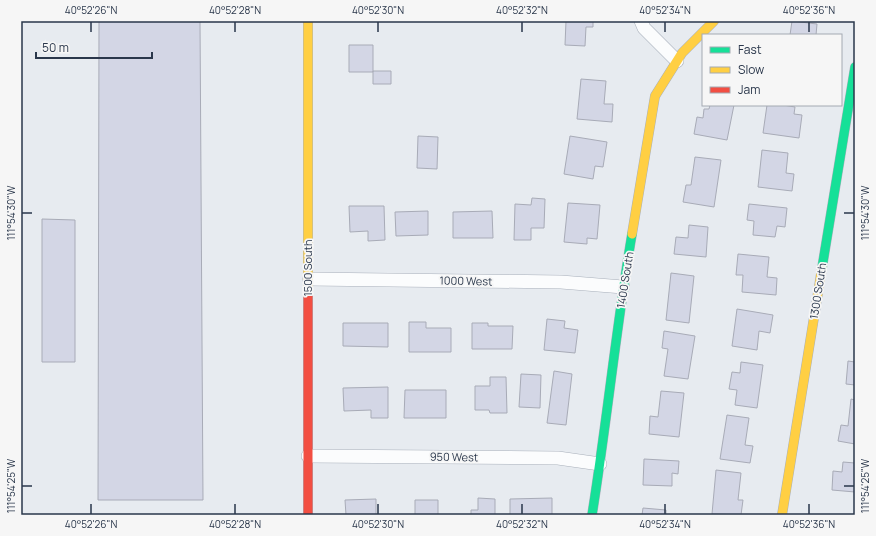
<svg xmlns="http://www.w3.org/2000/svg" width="876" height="536" font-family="Manrope,sans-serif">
<rect width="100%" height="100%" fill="#e7ebf0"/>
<!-- building -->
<path fill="#d3d6e5" stroke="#a8abb7" d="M 99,21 L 200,21 L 203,500 L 98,500 Z
M 566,21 L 593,21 L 593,27 L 586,27 L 585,46 L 565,45 Z
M 792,21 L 817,24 L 816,35 L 790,35 Z
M 349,45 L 373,45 L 373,72 L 349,72 Z
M 373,71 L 391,71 L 391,84 L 373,84 Z
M 581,79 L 606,81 L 604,104 L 613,104 L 612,122 L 577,119 Z
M 710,105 L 734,105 L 727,140 L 694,134 L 697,117 L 703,118 L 704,109 L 709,109 Z
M 767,105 L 783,105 L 795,107 L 794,114 L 802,115 L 799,138 L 763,133 Z
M 418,136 L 438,137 L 437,169 L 417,168 Z
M 570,136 L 607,142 L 603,167 L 595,166 L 593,179 L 564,174 Z
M 762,150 L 788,153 L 786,173 L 794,174 L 792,191 L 758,187 Z
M 695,157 L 721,160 L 714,207 L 683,202 L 686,185 L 691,185 Z
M 532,198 L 545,199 L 544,228 L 531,228 L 531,240 L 514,240 L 515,204 L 531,205 Z
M 568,203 L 600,205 L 597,239 L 587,238 L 587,244 L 564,242 Z
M 749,204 L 787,208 L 785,227 L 777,226 L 775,237 L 753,235 L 754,221 L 747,220 Z
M 349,206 L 384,206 L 385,240 L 368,241 L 368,231 L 350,232 Z
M 428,211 L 428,235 L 396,236 L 395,212 Z
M 492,211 L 493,238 L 453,238 L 453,212 Z
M 42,219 L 75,220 L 75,362 L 42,362 Z
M 689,225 L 708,227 L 706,257 L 674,254 L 676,237 L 688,238 Z
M 738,254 L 769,257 L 767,277 L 777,278 L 776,295 L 742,292 L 743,275 L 736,275 Z
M 671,273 L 694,276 L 689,323 L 666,320 Z
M 737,309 L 773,315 L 770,333 L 759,331 L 757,350 L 732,346 Z
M 547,319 L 565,321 L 564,328 L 578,330 L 575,353 L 544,350 Z
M 409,322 L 426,322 L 426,328 L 451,328 L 451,352 L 409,352 Z
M 343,323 L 388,323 L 388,347 L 343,346 Z
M 472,323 L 488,323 L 488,326 L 513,326 L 512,349 L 472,349 Z
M 664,331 L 695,336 L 688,379 L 664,376 L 668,349 L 662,348 Z
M 848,361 L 855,362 L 855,385 L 846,384 Z
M 741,362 L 763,365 L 757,408 L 735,405 L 737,390 L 729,389 L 732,372 L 740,373 Z
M 554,371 L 572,374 L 566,425 L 547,423 Z
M 521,374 L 541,375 L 540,408 L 519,407 Z
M 490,377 L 506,377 L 507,413 L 490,413 L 489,410 L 475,410 L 475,386 L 490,386 Z
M 388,387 L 388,418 L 371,418 L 371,410 L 344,411 L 343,388 Z
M 405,390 L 446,390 L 446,418 L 404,418 Z
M 661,391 L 684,393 L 679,437 L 649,434 L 650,416 L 658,417 Z
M 851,399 L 855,400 L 855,444 L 838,441 L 841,425 L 848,426 Z
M 727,415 L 749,418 L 745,445 L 753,446 L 750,463 L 720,459 Z
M 644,459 L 679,461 L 678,474 L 672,473 L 672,486 L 643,485 Z
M 843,462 L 855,463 L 855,492 L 832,490 L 833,471 L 842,472 Z
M 716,470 L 741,473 L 738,500 L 743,500 L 741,515 L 712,514 Z
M 478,498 L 495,499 L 495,515 L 471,515 L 471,510 L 478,510 Z
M 552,498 L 552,515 L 510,515 L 510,499 Z
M 376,499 L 376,515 L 346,515 L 345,500 Z
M 415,500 L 438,500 L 438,515 L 415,515 Z
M 643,508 L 666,510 L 666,515 L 642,515 Z"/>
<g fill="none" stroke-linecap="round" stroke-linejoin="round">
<defs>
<path id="street" d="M 641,21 L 644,28 L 677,61
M 309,279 L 561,282 L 623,287
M 308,456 L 558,458 L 600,464"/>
<path id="fast" d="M 822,268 L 855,67
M 592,515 C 607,422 616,328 632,234"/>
<path id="slow" d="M 308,21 L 308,290
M 632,234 L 655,96 L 682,53 L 714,21
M 782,515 L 822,268"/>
<path id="jam" d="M 308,290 L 308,515"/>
</defs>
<!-- street casing -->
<use href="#street" stroke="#a9b0bb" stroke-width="14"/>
<!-- fast casing -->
<use href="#fast" stroke="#a9b0bb" stroke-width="10"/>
<!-- slow casing -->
<use href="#slow" stroke="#a9b0bb" stroke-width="10"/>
<!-- jam casing -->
<use href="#jam" stroke="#a9b0bb" stroke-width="10"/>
<!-- street -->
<use href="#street" stroke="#fbfcfd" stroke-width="13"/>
<!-- fast -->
<use href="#fast" stroke="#16e098" stroke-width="9"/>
<!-- slow -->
<use href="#slow" stroke="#ffcf43" stroke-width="9"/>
<!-- jam -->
<use href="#jam" stroke="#f24e42" stroke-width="9"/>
</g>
<!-- ticks -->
<path fill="none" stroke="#2a374b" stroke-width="1.5" d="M 91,22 L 91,32M 235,22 L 235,32M 378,22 L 378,32M 522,22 L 522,32M 665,22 L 665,32M 809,22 L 809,32M 22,213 L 32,213M 844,213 L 854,213M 22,486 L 32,486M 844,486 L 854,486M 91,504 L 91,514M 235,504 L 235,514M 378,504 L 378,514M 522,504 L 522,514M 665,504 L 665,514M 809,504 L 809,514"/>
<g text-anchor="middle" stroke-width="3.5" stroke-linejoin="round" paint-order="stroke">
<!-- street labels -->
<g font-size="11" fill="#2a374b" stroke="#f6f6f6">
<text transform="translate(308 268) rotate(-90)" y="4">1500 South</text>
<text transform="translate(625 280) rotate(-81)" y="4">1400 South</text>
<text transform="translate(466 281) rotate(1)" y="4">1000 West</text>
<text transform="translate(818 291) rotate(-81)" y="4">1300 South</text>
<text transform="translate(454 457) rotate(1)" y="4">950 West</text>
</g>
</g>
<!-- border -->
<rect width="876" height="536" fill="none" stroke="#f6f6f6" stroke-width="44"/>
<!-- legend -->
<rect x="702" y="34" width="140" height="72" fill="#f6f6f6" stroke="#a4aab2"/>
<rect x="710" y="47" width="20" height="6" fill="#16e098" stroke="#a4aab2"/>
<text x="738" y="54" font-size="12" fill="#2a374b">Fast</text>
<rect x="710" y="67" width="20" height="6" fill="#ffcf43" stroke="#a4aab2"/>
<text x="738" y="74" font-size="12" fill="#2a374b">Slow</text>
<rect x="710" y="87" width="20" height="6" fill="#f24e42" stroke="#a4aab2"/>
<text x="738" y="94" font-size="12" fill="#2a374b">Jam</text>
<!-- scale -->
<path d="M36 52v6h116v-6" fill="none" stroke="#2a374b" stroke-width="2"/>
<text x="42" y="52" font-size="12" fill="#2a374b" stroke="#f6f6f6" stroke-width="3" paint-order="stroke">50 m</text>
<rect x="22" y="22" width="832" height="492" fill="none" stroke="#2a374b" stroke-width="1.5"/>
<g font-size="10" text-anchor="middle" fill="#2a374b">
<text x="91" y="14">40°52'26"N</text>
<text x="235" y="14">40°52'28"N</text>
<text x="378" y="14">40°52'30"N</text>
<text x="522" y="14">40°52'32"N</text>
<text x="665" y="14">40°52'34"N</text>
<text x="809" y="14">40°52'36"N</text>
<text transform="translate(865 213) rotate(-90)" y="4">111°54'30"W</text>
<text transform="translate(11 213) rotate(-90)" y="4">111°54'30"W</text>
<text transform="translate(865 486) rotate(-90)" y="4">111°54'25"W</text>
<text transform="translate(11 486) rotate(-90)" y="4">111°54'25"W</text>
<text x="91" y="528">40°52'26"N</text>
<text x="235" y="528">40°52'28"N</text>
<text x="378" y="528">40°52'30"N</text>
<text x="522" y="528">40°52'32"N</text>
<text x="665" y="528">40°52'34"N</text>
<text x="809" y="528">40°52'36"N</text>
</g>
</svg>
